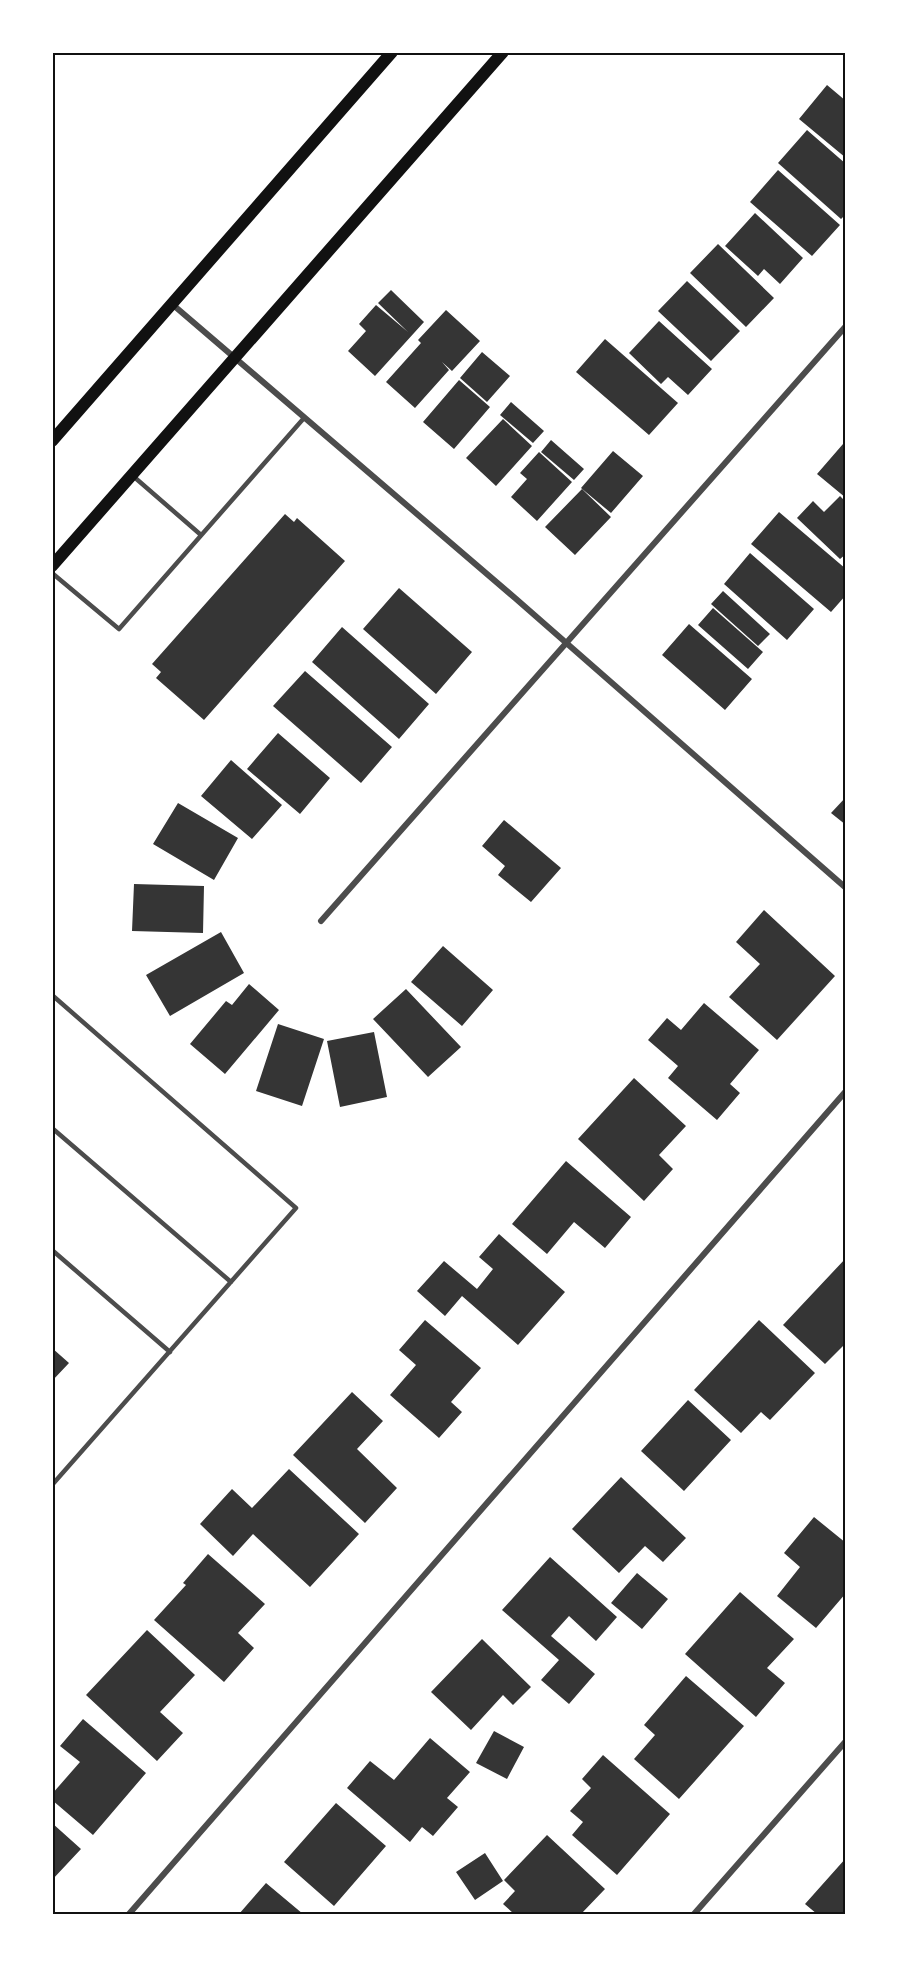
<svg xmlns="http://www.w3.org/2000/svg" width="898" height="1967" font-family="Karla,sans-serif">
<rect width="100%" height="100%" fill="#fff"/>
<!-- building -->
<path fill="#353535" d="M 827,85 L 846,101 L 846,158 L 799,119 Z
M 807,130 L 846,164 L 846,214 L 841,219 L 778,163 Z
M 778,170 L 840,225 L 812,256 L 750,202 Z
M 755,213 L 803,258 L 780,284 L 764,269 L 758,276 L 725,246 Z
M 718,244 L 774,298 L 746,327 L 690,273 Z
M 687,281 L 740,331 L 711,361 L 658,311 Z
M 391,290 L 424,322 L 375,376 L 348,351 L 366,331 L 359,324 L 376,305 L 408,332 L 378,303 Z
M 446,310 L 480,341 L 452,371 L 442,362 L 449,370 L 415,408 L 386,382 L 421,343 L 418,340 Z
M 659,321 L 712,369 L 688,395 L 668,377 L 661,384 L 629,353 Z
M 605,339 L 678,403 L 649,435 L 576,372 Z
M 482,352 L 510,376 L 487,402 L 460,378 Z
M 459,380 L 490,407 L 454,449 L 423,422 Z
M 511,402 L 544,431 L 533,443 L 500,415 Z
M 503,419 L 532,446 L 496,486 L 466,458 Z
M 551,440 L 584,469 L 574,480 L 541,452 Z
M 843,444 L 846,446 L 846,498 L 817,474 Z
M 613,451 L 643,476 L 611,513 L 581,488 Z
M 539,452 L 572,482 L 537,521 L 511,497 L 527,479 L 520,473 Z
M 582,489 L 611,517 L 575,555 L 545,527 Z
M 840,496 L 846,502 L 846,554 L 840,559 L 797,518 L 813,501 L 824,512 Z
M 779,512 L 846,569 L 846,595 L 831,612 L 751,544 Z
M 285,514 L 294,522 L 297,518 L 345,561 L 204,720 L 156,678 L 161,672 L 152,664 Z
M 750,553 L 814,609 L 787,640 L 724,584 Z
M 399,588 L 472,652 L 436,694 L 363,629 Z
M 723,591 L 770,634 L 758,646 L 711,604 Z
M 713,608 L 763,652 L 748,669 L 698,625 Z
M 689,624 L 752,679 L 725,710 L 662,655 Z
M 342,627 L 429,704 L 399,739 L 312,662 Z
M 305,671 L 392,747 L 361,783 L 273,706 Z
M 278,733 L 330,778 L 300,814 L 247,769 Z
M 231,760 L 282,805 L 252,839 L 201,796 Z
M 846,797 L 846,825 L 831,813 Z
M 178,803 L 238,838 L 214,880 L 153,844 Z
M 504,820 L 561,868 L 531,902 L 498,875 L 505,866 L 482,846 Z
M 134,884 L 204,886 L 203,933 L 132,931 Z
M 764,910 L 835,976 L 777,1040 L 729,997 L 760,964 L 736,942 Z
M 221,932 L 244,973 L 170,1016 L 146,975 Z
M 443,946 L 493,990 L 462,1026 L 411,982 Z
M 249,984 L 279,1010 L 225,1074 L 190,1044 L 226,1001 L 232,1005 Z
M 406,989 L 461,1047 L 428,1077 L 373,1019 Z
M 704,1003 L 759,1050 L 730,1084 L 740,1093 L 717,1120 L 668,1078 L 678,1066 L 648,1040 L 667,1018 L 681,1030 Z
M 278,1024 L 324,1039 L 302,1106 L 256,1091 Z
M 374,1032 L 387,1097 L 340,1107 L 327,1041 Z
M 634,1078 L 686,1126 L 659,1155 L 673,1169 L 644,1201 L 578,1139 Z
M 566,1161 L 631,1217 L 605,1248 L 574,1222 L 547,1254 L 512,1224 Z
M 499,1234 L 565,1292 L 518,1345 L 462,1296 L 445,1316 L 417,1291 L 444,1261 L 477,1289 L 493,1269 L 479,1257 Z
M 846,1258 L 846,1343 L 825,1364 L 783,1325 Z
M 425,1320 L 481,1368 L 451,1402 L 462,1412 L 439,1438 L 390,1395 L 416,1365 L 399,1350 Z
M 759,1320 L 815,1373 L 770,1420 L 761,1412 L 741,1433 L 694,1390 Z
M 52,1348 L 69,1363 L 52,1381 Z
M 352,1392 L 383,1421 L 357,1449 L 397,1488 L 365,1523 L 293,1455 Z
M 688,1400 L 731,1440 L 684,1491 L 641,1451 Z
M 289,1469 L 359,1534 L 310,1587 L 253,1534 L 233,1556 L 200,1524 L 232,1489 L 252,1508 Z
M 621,1477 L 686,1538 L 663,1562 L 645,1546 L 619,1573 L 572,1529 Z
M 814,1517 L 846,1543 L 846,1593 L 816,1628 L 777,1596 L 800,1567 L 784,1553 Z
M 208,1554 L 265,1604 L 238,1633 L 254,1648 L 224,1682 L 154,1620 L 186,1585 L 183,1583 Z
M 550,1557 L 617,1617 L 596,1641 L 569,1616 L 551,1636 L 595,1674 L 569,1704 L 541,1680 L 559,1660 L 502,1610 Z
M 637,1573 L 668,1599 L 642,1629 L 611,1603 Z
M 740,1592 L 794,1639 L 767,1668 L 785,1683 L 756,1717 L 685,1654 Z
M 147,1630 L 195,1675 L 160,1712 L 183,1733 L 157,1761 L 86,1695 Z
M 482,1639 L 531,1687 L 513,1705 L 503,1695 L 471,1730 L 431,1692 Z
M 686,1676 L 744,1726 L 679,1799 L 634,1759 L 655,1735 L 644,1725 Z
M 83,1719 L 146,1773 L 93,1835 L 52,1800 L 52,1794 L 80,1762 L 60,1746 Z
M 494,1731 L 524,1747 L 507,1779 L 476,1763 Z
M 430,1738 L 470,1772 L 447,1798 L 458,1807 L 433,1836 L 422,1827 L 410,1842 L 347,1788 L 370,1761 L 394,1780 Z
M 603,1755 L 670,1814 L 617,1875 L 572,1835 L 583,1822 L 570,1811 L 591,1788 L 582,1779 Z
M 336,1803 L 386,1846 L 334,1906 L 284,1862 Z
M 52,1823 L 81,1849 L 52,1880 Z
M 547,1835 L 605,1889 L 581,1914 L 514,1914 L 503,1904 L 515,1891 L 504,1880 Z
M 485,1853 L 503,1881 L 475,1900 L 456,1872 Z
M 846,1858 L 846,1914 L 817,1914 L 805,1904 Z
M 266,1883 L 303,1914 L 239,1914 Z"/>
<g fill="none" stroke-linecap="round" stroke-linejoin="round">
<!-- service -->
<path stroke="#4c4c4c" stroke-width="4.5" d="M 133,476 L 201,535
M 52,573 L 119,629 L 304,418
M 52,995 L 296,1208 L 52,1485
M 52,1128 L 231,1282
M 52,1250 L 170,1352"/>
<!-- minor -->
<path stroke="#4c4c4c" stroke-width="6" d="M 172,304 L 515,598 L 846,888
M 321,921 L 846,326
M 129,1914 L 846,1091
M 694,1914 L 846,1741"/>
<!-- secondary -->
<path stroke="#111" stroke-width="12" d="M 52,441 L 392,52
M 52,566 L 503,52"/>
</g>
<!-- border -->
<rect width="898" height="1967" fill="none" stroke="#ffffff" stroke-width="108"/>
<rect x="54" y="54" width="790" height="1859" fill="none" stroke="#111" stroke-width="2"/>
</svg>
